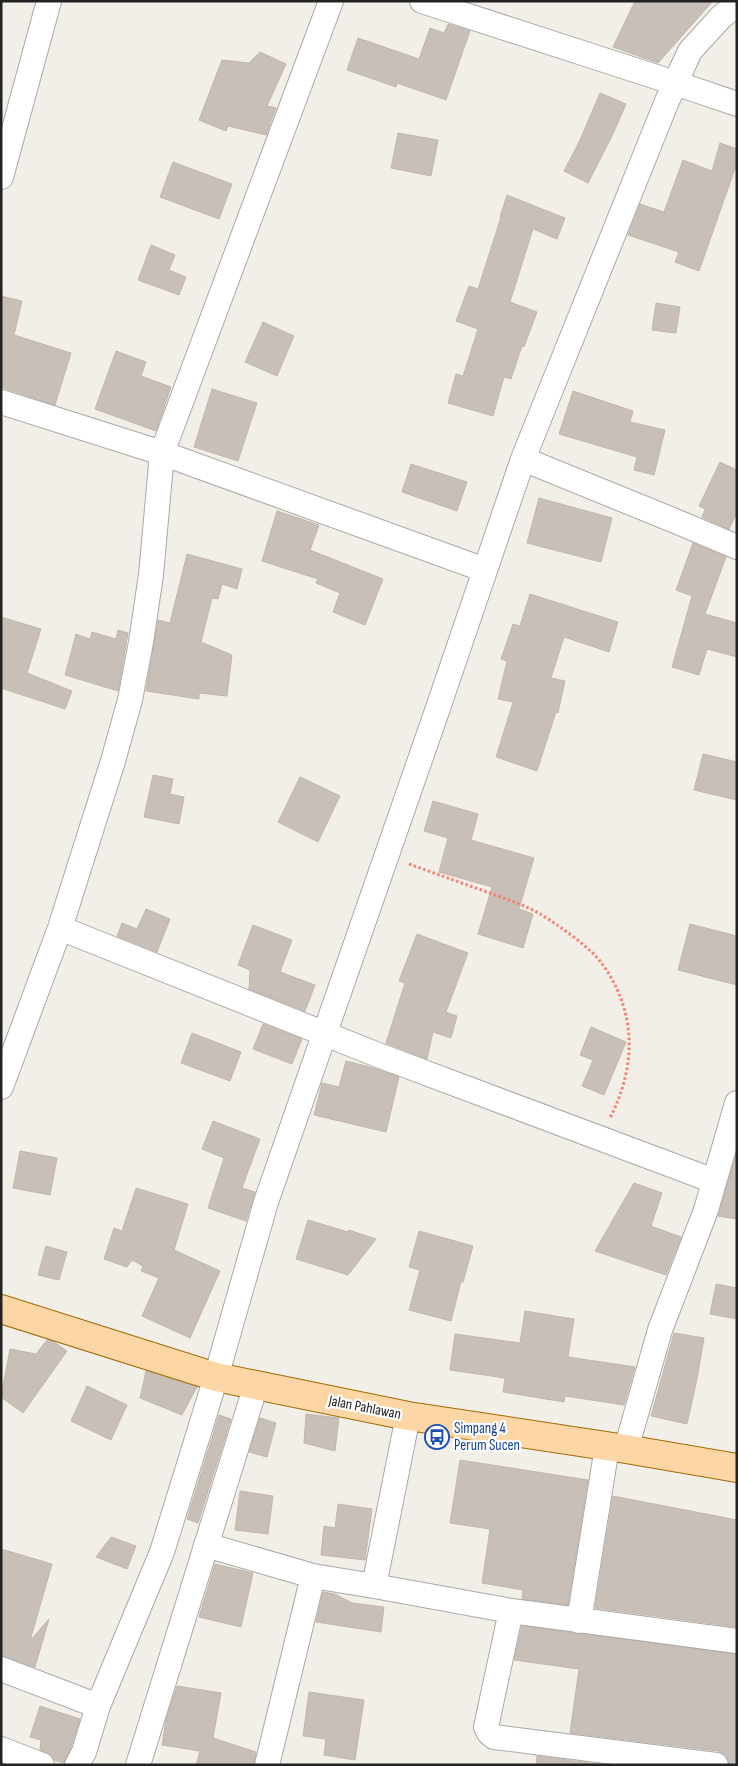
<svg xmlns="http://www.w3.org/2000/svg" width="738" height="1766" font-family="'Sofia Sans Condensed',sans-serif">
<rect width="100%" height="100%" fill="#f2efe9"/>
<!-- building -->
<path fill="#c7bfb8" stroke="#c4b6ab" d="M 635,1 L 713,1 L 658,63 L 613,47 Z
M 448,24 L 470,31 L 446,100 L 397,83 L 396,87 L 347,70 L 358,38 L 419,59 L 430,28 L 444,33 Z
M 260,52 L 286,64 L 267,106 L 276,108 L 266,135 L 228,126 L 226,131 L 199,120 L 222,60 L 249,63 Z
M 600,93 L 626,104 L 612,136 L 588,183 L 564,171 L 580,140 Z
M 398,133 L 438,140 L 431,176 L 391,168 Z
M 720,143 L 737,149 L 737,163 L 699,271 L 675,262 L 679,252 L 628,235 L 640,204 L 664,212 L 683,160 L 712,171 Z
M 173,162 L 232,184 L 219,219 L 160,197 Z
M 507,195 L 565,218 L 557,239 L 533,229 L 510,302 L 537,312 L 524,347 L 522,346 L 511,379 L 504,377 L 493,416 L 448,403 L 456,374 L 463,376 L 478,329 L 456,321 L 469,286 L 478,289 L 501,217 L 500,217 Z
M 151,245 L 175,255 L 169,270 L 186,277 L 179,295 L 138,280 Z
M 1,296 L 22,301 L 14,335 L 71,353 L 55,405 L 1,387 Z
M 656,303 L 680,307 L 676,333 L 652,330 Z
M 263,322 L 294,336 L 277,376 L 245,362 Z
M 116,351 L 146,362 L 141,376 L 171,387 L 156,431 L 95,409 Z
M 212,389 L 257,403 L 238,461 L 194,447 Z
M 573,391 L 633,411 L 630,422 L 665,430 L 654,475 L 634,470 L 637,457 L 559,434 Z
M 720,462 L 737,470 L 737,512 L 729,529 L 702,517 L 705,509 L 699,506 Z
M 411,464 L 467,482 L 457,511 L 402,492 Z
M 539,498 L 612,518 L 601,562 L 527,543 Z
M 277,511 L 319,525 L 310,550 L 383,579 L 365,625 L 333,612 L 340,593 L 316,583 L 318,579 L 262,561 Z
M 693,543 L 726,557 L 705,614 L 737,623 L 737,657 L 707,649 L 699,675 L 672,667 L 692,596 L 676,590 Z
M 187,554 L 242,569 L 237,589 L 222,584 L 218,599 L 212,598 L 201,642 L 232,655 L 227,696 L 199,693 L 199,699 L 146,691 L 158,620 L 170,623 Z
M 530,594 L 618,622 L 609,652 L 564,637 L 551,678 L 565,681 L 558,713 L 556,712 L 537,771 L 496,757 L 513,702 L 498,699 L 507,661 L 501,659 L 513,624 L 520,626 Z
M 1,617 L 41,629 L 27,673 L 72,691 L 65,709 L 1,688 Z
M 118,630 L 128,633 L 118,691 L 65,675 L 76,634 L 90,639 L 92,632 L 116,639 Z
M 703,754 L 737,762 L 737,800 L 694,790 Z
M 153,775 L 173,779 L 170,794 L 184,797 L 179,824 L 144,817 Z
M 300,777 L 340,796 L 318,842 L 278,822 Z
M 433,801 L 478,814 L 471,840 L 534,858 L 519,909 L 533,914 L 523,948 L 478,934 L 492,887 L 439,872 L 448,838 L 424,831 Z
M 146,909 L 170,919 L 157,952 L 117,936 L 122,923 L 137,929 Z
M 690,924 L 737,936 L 737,985 L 678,970 Z
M 253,925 L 292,940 L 280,972 L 315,985 L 305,1011 L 249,989 L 250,970 L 238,965 Z
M 417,934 L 468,953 L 446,1012 L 457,1016 L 451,1038 L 433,1032 L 427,1059 L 386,1043 L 405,983 L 399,981 Z
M 263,1024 L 302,1039 L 292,1064 L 253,1049 Z
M 591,1027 L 626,1042 L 604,1095 L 582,1086 L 593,1060 L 580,1055 Z
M 192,1033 L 241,1052 L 230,1081 L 181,1063 Z
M 346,1061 L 370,1067 L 399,1077 L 386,1132 L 314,1115 L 322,1083 L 339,1087 Z
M 213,1121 L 260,1139 L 242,1188 L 255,1192 L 246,1221 L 208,1208 L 224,1158 L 202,1149 Z
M 20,1151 L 57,1158 L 50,1195 L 13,1188 Z
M 736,1155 L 737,1155 L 737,1219 L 718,1216 Z
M 634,1183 L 662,1193 L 651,1226 L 681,1237 L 666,1275 L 595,1251 Z
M 136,1188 L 188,1204 L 174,1250 L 220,1271 L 190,1338 L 142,1316 L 159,1278 L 141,1271 L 143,1266 L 132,1260 L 127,1267 L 104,1259 L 114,1228 L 122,1231 Z
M 308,1220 L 348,1232 L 349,1230 L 376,1239 L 348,1275 L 296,1259 Z
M 419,1231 L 473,1246 L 463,1282 L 461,1282 L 451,1321 L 409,1310 L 420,1270 L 409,1267 Z
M 46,1246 L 67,1252 L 59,1280 L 38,1275 Z
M 716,1284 L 737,1288 L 737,1319 L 710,1314 Z
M 525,1311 L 574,1319 L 568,1357 L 635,1367 L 624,1405 L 565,1396 L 564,1402 L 503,1392 L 505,1378 L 450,1370 L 455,1334 L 520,1343 Z
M 674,1333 L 704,1338 L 697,1379 L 687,1424 L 651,1416 Z
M 47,1340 L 54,1342 L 67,1351 L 23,1413 L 1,1397 L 10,1349 L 36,1354 Z
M 146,1371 L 197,1387 L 182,1415 L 140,1398 Z
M 87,1386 L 127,1405 L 111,1440 L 71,1421 Z
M 306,1414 L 339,1418 L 335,1451 L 304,1443 Z
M 219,1415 L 231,1419 L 198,1523 L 187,1519 Z
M 260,1418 L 276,1423 L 267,1457 L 249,1452 Z
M 460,1460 L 588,1480 L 568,1605 L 522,1599 L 523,1590 L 482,1583 L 490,1529 L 450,1523 Z
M 240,1491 L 273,1496 L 268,1534 L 235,1530 Z
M 613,1496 L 737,1520 L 737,1627 L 595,1608 Z
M 338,1504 L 372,1509 L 365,1560 L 321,1555 L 324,1526 L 335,1528 Z
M 111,1537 L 136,1546 L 127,1569 L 96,1557 Z
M 1,1549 L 52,1564 L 30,1641 L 49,1619 L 35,1667 L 1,1656 Z
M 215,1564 L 253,1573 L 241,1627 L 199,1617 Z
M 323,1592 L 335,1594 L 352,1603 L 384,1607 L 381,1632 L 316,1622 Z
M 522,1626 L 737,1654 L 737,1765 L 729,1765 L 728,1759 L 725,1754 L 718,1751 L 570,1733 L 579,1669 L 514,1660 Z
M 177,1686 L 221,1693 L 213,1738 L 256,1752 L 254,1765 L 196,1765 L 200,1751 L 162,1745 L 166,1720 Z
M 309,1692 L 364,1700 L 355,1760 L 324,1755 L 326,1739 L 303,1736 Z
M 40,1706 L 80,1719 L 71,1747 L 64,1763 L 54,1760 L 52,1756 L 40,1750 L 41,1740 L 30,1737 Z
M 537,1756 L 604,1765 L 536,1765 Z"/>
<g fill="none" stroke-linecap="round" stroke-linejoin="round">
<defs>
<path id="minor" d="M 422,1 L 675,83 L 737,104
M 1,177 L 49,1
M 1,402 L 162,453 L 485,570
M 523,459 L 680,523 L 737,547
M 60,928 L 378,1055 L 714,1181
M 1,1087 L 60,928 L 113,761 L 130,700 L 141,642 L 151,575 L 162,453 L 331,1
M 626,1449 L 660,1330 L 706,1210 L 737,1103
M 206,1545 L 313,1576 L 374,1586 L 511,1611 L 737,1641
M 374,1586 L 408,1416
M 511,1611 L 486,1727 L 489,1733 L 494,1737 L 716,1765
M 579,1621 L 607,1447
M 1,1669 L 98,1706
M 1,1749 L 42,1765
M 77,1765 L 84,1752 L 98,1706 L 162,1552 L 216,1377 L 266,1202 L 438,708 L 523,459 L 667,101 L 690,51 L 721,17 L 737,4
M 138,1765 L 256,1385
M 267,1765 L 313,1576"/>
<path id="major" d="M 1,1309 L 216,1377 L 256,1385 L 408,1416 L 626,1449 L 737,1468"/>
</defs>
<!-- minor casing -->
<use href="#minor" stroke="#a9a9a9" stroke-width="26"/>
<!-- major casing -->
<use href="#major" stroke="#a06b00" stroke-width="30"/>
<!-- path -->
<path stroke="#fa8072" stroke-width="3" stroke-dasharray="2.5 2.5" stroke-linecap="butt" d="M 409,864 C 434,873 459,882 484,891 C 503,898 523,904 540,914 C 558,925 587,945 600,961 C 637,1010 637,1065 610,1118"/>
<!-- minor -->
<use href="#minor" stroke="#fff" stroke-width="24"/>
<!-- major -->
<use href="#major" stroke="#fcd6a4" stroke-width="28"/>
</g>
<!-- icons -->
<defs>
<symbol id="bus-ring" viewBox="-11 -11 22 22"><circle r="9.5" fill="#fff" stroke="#1a4fb4" stroke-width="1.5"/><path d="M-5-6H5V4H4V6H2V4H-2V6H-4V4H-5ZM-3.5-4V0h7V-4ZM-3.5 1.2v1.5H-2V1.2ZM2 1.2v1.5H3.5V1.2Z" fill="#1a4fb4"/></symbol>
</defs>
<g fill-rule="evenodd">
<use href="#bus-ring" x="423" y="1423" width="28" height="28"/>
</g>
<g text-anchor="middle" stroke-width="4.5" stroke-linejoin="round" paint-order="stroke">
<!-- street labels -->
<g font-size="15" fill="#222" stroke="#fff">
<text transform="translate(365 1407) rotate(11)" y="5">Jalan Pahlawan</text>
</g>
<!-- transit labels -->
<g font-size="15" fill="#164399" stroke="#fff" text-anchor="start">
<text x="454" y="1433">Simpang 4<tspan x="454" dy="17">Perum Sucen</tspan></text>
</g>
</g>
<!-- border -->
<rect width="738" height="1766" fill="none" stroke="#222222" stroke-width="5"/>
</svg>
